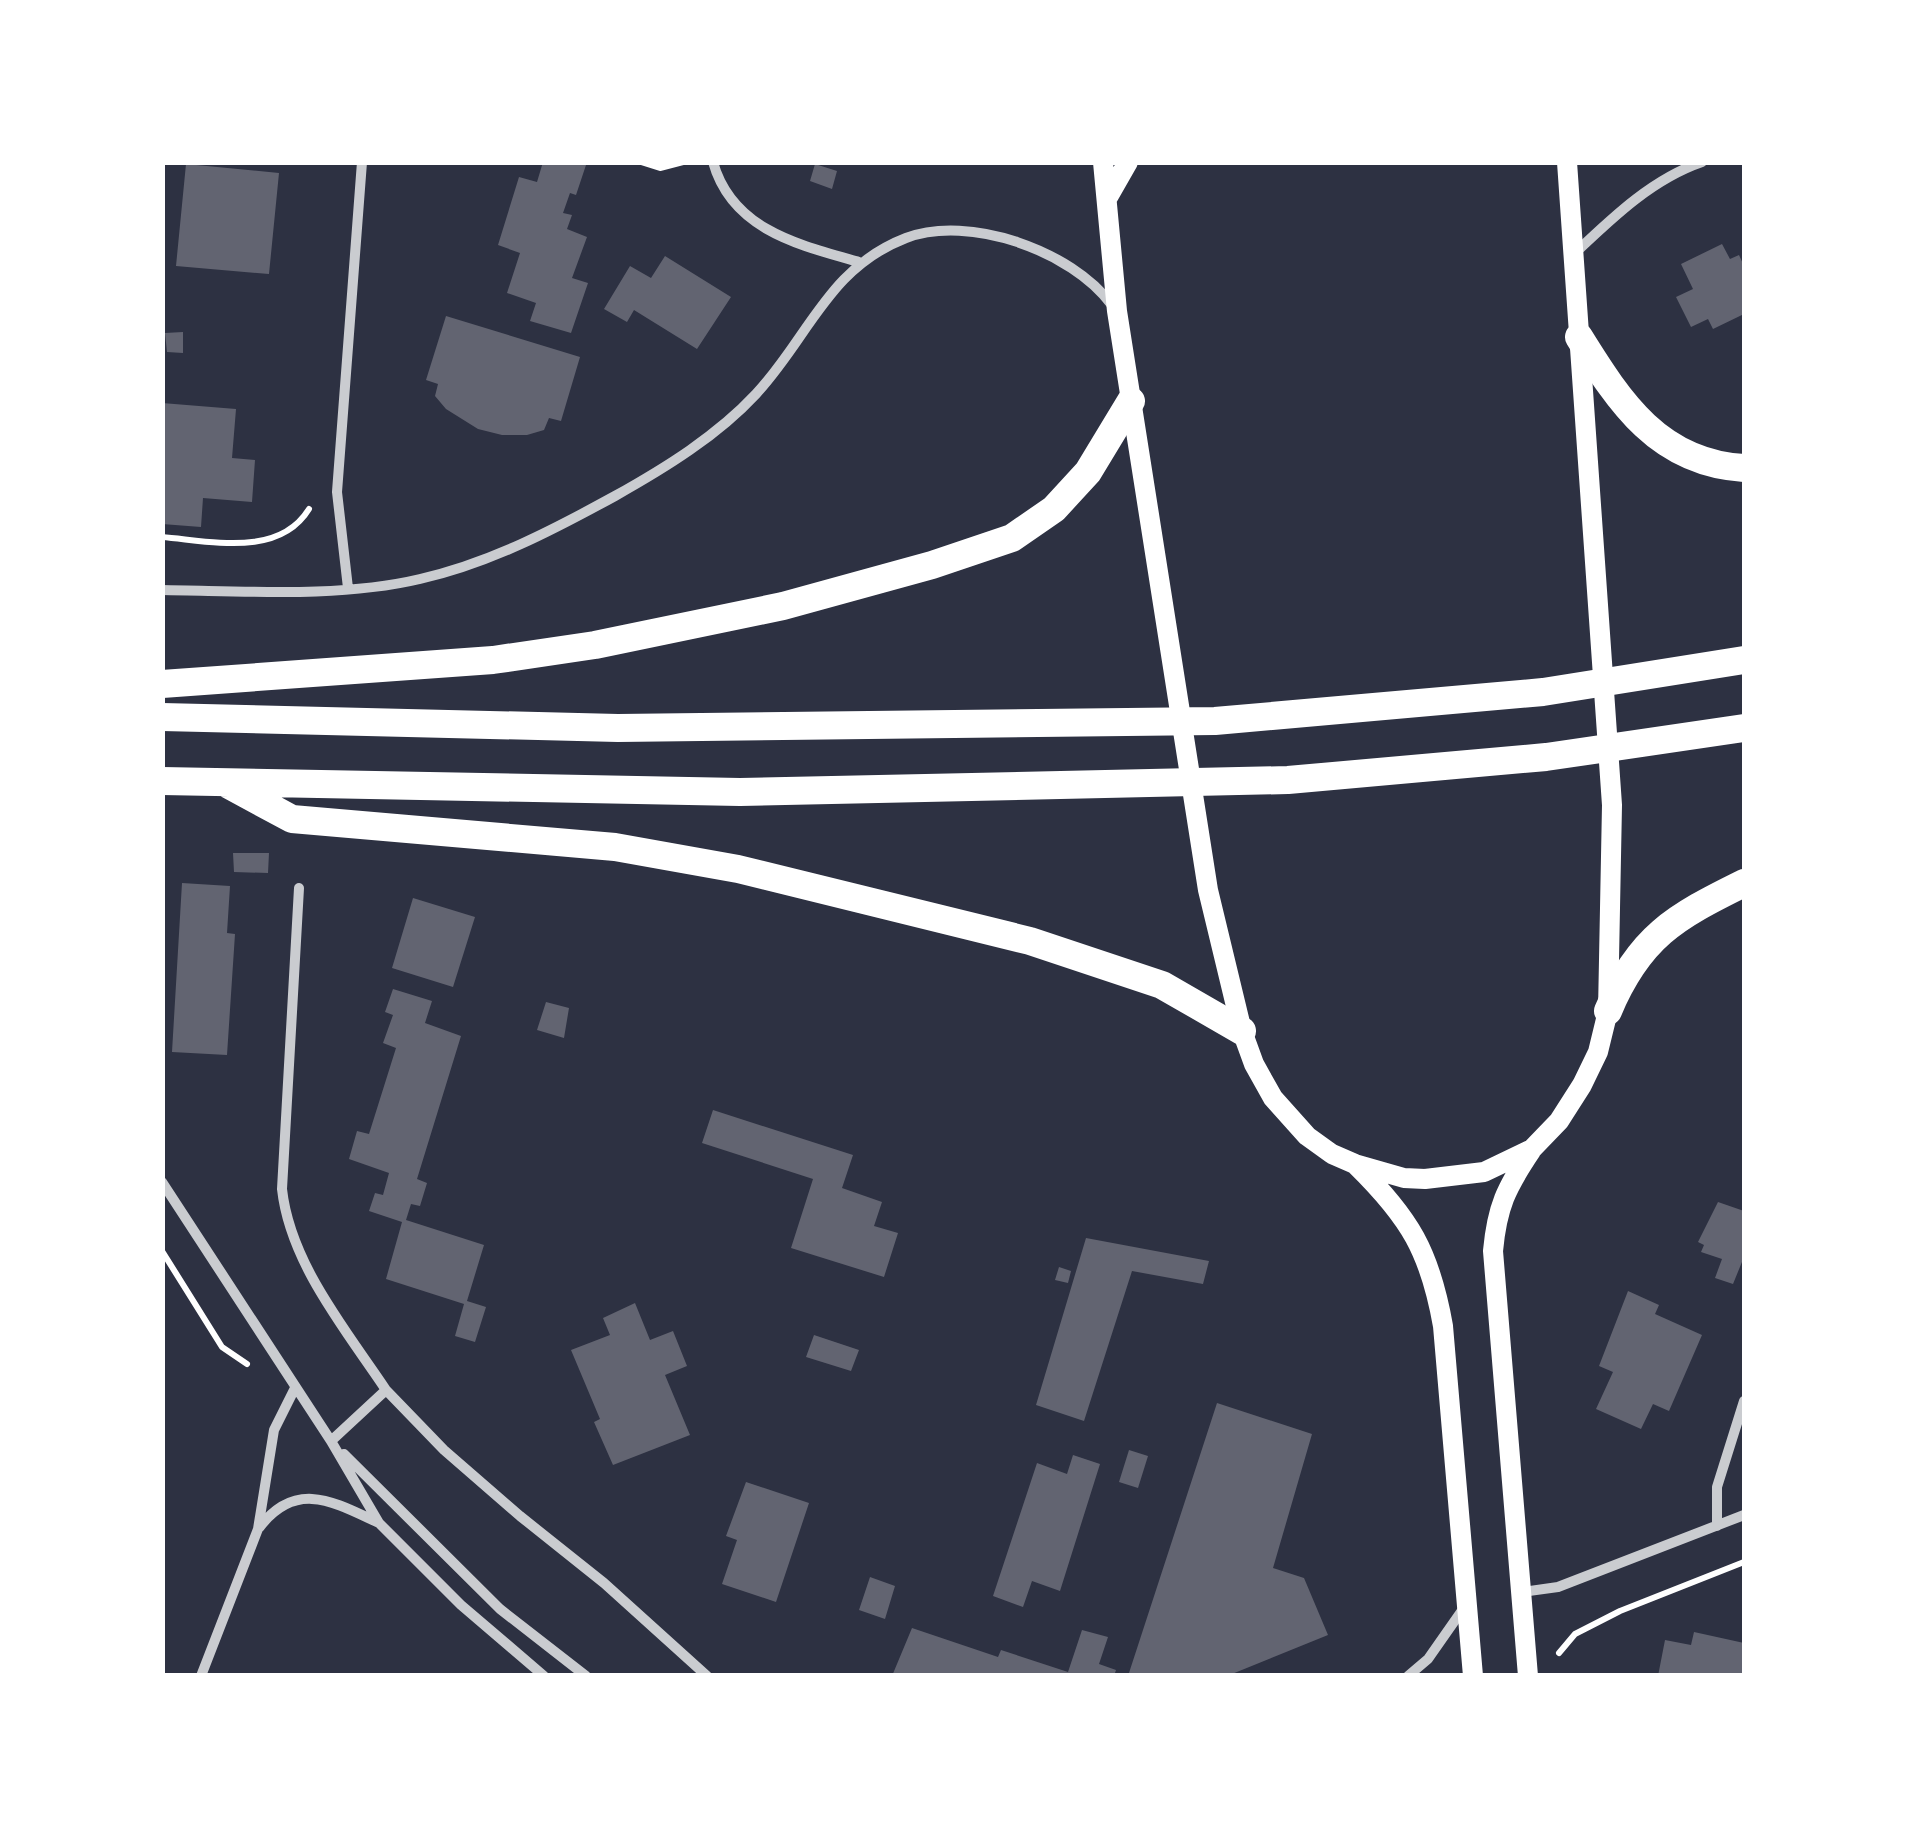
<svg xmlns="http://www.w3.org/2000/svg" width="1907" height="1838" font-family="'Archivo Narrow',sans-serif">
<rect width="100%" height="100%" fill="#2d3142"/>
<!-- building -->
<path fill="#626471" d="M 543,162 L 586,165 L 576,195 L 570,193 L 563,213 L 572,215 L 567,229 L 587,237 L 572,278 L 588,283 L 571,333 L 530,321 L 536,303 L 507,293 L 520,253 L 498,245 L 519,177 L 537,182 Z
M 186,164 L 279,173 L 269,274 L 176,266 Z
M 815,164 L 837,171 L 832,189 L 810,181 Z
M 1722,244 L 1730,259 L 1739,255 L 1744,266 L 1744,314 L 1713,329 L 1708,319 L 1691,327 L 1676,297 L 1693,289 L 1681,264 Z
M 665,256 L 731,297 L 697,349 L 634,310 L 627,322 L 604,309 L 630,266 L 651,278 Z
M 446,316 L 580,357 L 561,421 L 549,418 L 544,430 L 527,435 L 502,435 L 478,429 L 446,409 L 435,396 L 438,384 L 426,380 Z
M 183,332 L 183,353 L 167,352 L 165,333 Z
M 162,403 L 236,409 L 232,458 L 255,460 L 252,502 L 203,498 L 201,527 L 162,524 Z
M 233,853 L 269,853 L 268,873 L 234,872 Z
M 182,883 L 230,886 L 227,933 L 235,934 L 227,1055 L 172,1052 Z
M 413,898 L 475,917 L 453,987 L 392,968 Z
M 393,989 L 432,1001 L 425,1023 L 461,1036 L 417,1179 L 427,1183 L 420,1206 L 411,1204 L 406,1220 L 484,1245 L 467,1301 L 486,1307 L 475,1342 L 455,1336 L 464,1304 L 386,1279 L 402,1222 L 369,1211 L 375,1193 L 383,1195 L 389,1173 L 349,1159 L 357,1131 L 369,1134 L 396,1048 L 383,1043 L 393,1015 L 385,1012 Z
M 546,1002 L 569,1008 L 564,1038 L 537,1030 Z
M 713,1110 L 853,1155 L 842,1188 L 882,1202 L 874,1226 L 898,1233 L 884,1277 L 791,1248 L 813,1179 L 702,1143 Z
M 1718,1202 L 1744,1211 L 1744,1257 L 1733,1284 L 1715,1278 L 1722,1259 L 1701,1252 L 1704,1245 L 1698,1242 Z
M 1086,1238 L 1209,1261 L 1203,1284 L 1132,1271 L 1084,1421 L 1036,1405 Z
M 1059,1267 L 1071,1271 L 1068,1283 L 1055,1280 Z
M 1628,1291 L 1659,1305 L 1655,1314 L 1702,1335 L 1669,1411 L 1653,1404 L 1641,1429 L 1596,1409 L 1613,1372 L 1599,1366 Z
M 635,1303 L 650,1340 L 673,1331 L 687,1366 L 665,1375 L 690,1435 L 613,1465 L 594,1422 L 600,1419 L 571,1350 L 610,1335 L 603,1318 Z
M 814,1335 L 859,1350 L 851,1371 L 806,1357 Z
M 1217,1403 L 1312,1434 L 1273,1568 L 1304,1578 L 1328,1635 L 1227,1676 L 1128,1676 Z
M 1129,1450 L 1148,1456 L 1138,1488 L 1119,1482 Z
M 1073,1455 L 1100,1464 L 1060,1591 L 1032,1581 L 1023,1607 L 993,1596 L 1037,1463 L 1067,1474 Z
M 746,1482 L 809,1503 L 776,1602 L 722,1584 L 737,1540 L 726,1536 Z
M 870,1577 L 895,1586 L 885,1619 L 859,1610 Z
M 912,1628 L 998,1657 L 1001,1650 L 1068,1672 L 1082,1630 L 1108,1637 L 1099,1664 L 1116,1670 L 1114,1676 L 892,1676 Z
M 1694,1632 L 1744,1643 L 1744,1676 L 1658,1676 L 1665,1640 L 1691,1645 Z"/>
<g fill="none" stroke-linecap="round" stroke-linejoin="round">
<!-- path -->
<path stroke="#fff" stroke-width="6" d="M 641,162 L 660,168 L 683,162
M 162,537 C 211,541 279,558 309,509
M 162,1251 L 222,1347 L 247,1364
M 1559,1653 L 1575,1634 L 1620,1611 L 1744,1562"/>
<!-- minor -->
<path stroke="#caccd0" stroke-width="10" d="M 713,162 C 732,230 799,245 859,262
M 1574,254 C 1612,218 1652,179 1702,162
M 348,588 L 337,492 L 362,162
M 162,590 C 245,591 340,598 420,579 C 490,563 553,530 615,496 C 665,468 717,436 756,394 C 809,337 828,268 906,238 C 969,214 1072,251 1111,304
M 299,888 L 282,1189 C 290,1263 346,1330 386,1390 L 331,1441
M 162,1182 L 331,1441 L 379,1523 L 461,1605 L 544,1676
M 386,1390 L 444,1450 L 520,1516 L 604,1583 L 707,1676
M 344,1454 L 500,1609 L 586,1676
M 1717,1526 L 1717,1487 L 1744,1401
M 259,1528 C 296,1479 334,1502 379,1523
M 1522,1592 L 1558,1587 L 1744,1515
M 201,1676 L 258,1529 L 274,1430 L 295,1388
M 1408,1676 L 1428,1659 L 1463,1609"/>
<!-- secondary -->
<path stroke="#fff" stroke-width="20" d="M 1103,162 L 1117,311 L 1208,890 L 1242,1031 L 1254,1064 L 1273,1098 L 1307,1136 L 1332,1154 L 1355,1164 L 1404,1178 L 1425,1179 L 1484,1172 L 1532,1149 L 1559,1121 L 1582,1085 L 1598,1052 L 1608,1011 L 1612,805 L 1567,162
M 1108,197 L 1128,162
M 1356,1165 C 1410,1218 1430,1252 1443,1326 L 1473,1676
M 1528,1676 L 1493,1251 C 1497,1207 1506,1188 1531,1151"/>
<!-- trunk -->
<path stroke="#fff" stroke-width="28" d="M 1579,337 C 1620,403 1659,463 1744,468
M 162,684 L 493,660 L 595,645 L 783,606 L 932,565 L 1012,538 L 1054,509 L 1088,472 L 1131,401
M 162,717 L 618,728 L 1215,721 L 1543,692 L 1744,660
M 162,781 L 740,792 L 1288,780 L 1546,757 L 1744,728
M 229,785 L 292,819 L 615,847 L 738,869 L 1030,941 L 1162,985 L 1242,1031
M 1608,1011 C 1639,937 1675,917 1744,883"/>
</g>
<!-- border -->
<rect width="1907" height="1838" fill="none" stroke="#ffffff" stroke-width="330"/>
</svg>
